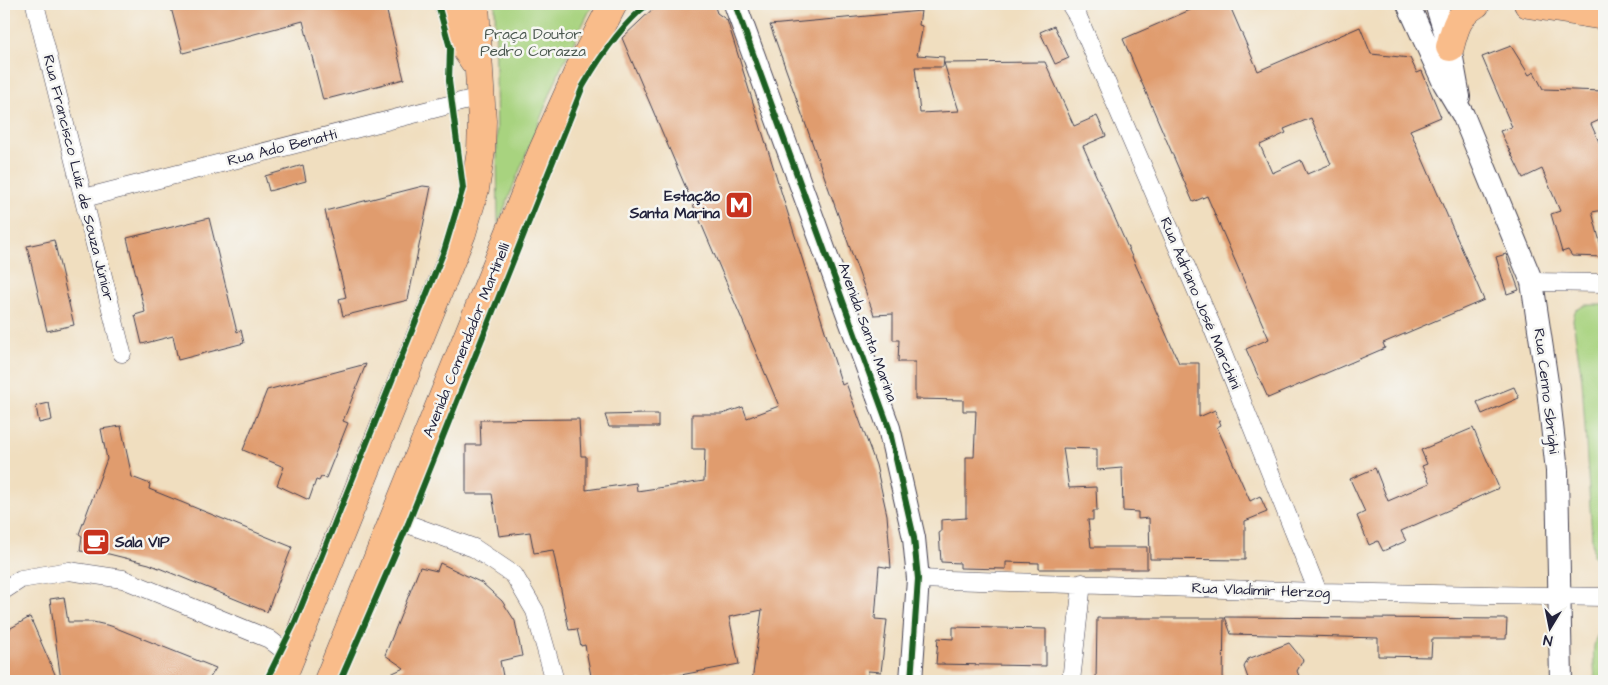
<svg xmlns="http://www.w3.org/2000/svg" width="1608" height="685" font-family="'Architects Daughter',sans-serif">
<rect width="100%" height="100%" fill="#f6f6f2"/>
<filter id="ink" filterUnits="userSpaceOnUse"><feTurbulence type="fractalNoise" baseFrequency=".02" numOctaves="2"/><feDisplacementMap in="SourceGraphic" scale="10" xChannelSelector="R" yChannelSelector="G"/><feConvolveMatrix kernelMatrix="1 2 1 2 8 2 1 2 1" color-interpolation-filters="sRGB"/></filter>
<filter id="wash" filterUnits="userSpaceOnUse"><feTurbulence type="fractalNoise" baseFrequency=".0096" numOctaves="4" result="noise"/><feDisplacementMap in="SourceGraphic" scale="20" xChannelSelector="R" yChannelSelector="G"/><feGaussianBlur stdDeviation="1.12" result="paint"/><feColorMatrix in="noise" values="0 0 0 0 0 0 0 0 0 0 0 0 0 0 0 0 0 1.4 0 .05"/><feComposite in="paint" operator="in"/></filter>
<g filter="url(#wash)">
<rect width="100%" height="100%" fill="#f0debf"/>
<!-- green -->
<path fill="#a8d37f" stroke="#657a5d" d="M 495,4 L 593,4 L 560,70 L 498,224 Z
M 1585,305 L 1604,305 L 1604,564 L 1596,560 L 1593,555 L 1582,380 L 1573,320 L 1575,311 Z
M 1604,630 L 1604,681 L 1595,681 C 1595,666 1588,637 1604,630 Z"/>
<g id="blocks">
<!-- building -->
<path fill="#e09c6e" fill-rule="evenodd" d="M 170,4 L 385,4 L 404,79 L 323,100 L 303,21 L 183,53 Z
M 658,4 L 714,4 L 717,13 L 727,20 L 842,385 L 846,383 L 876,465 L 887,515 L 891,568 L 879,566 L 875,619 L 887,620 L 881,672 L 868,671 L 867,681 L 752,681 L 762,610 L 729,617 L 739,664 L 649,681 L 592,681 L 585,645 L 581,646 L 577,629 L 569,630 L 553,550 L 534,553 L 530,532 L 499,536 L 492,494 L 466,494 L 466,445 L 481,445 L 480,420 L 579,419 L 581,456 L 586,456 L 586,490 L 636,483 L 637,491 L 704,481 L 705,449 L 692,449 L 692,414 L 722,414 L 743,407 L 747,418 L 779,406 L 622,38 Z
M 1204,4 L 1229,4 L 1258,71 L 1360,27 L 1371,54 L 1410,58 L 1417,73 L 1422,71 L 1441,117 L 1410,130 L 1484,300 L 1383,343 L 1385,348 L 1268,398 L 1246,349 L 1269,339 L 1207,196 L 1193,202 L 1123,39 ZM 1311,118 L 1331,164 L 1307,174 L 1301,160 L 1272,173 L 1260,145 L 1286,133 L 1284,129 Z
M 921,11 L 919,25 L 922,26 L 922,31 L 917,55 L 944,57 L 943,67 L 915,67 L 920,113 L 959,111 L 944,63 L 1045,62 L 1074,126 L 1097,116 L 1106,136 L 1083,146 L 1179,363 L 1199,363 L 1199,417 L 1215,410 L 1221,425 L 1217,427 L 1250,501 L 1260,496 L 1267,512 L 1245,521 L 1245,560 L 1150,559 L 1149,518 L 1138,519 L 1138,512 L 1123,511 L 1122,468 L 1097,470 L 1097,449 L 1063,448 L 1069,488 L 1096,487 L 1097,511 L 1093,511 L 1093,520 L 1088,520 L 1091,547 L 1147,547 L 1147,569 L 1039,569 L 1039,563 L 1006,562 L 1006,569 L 960,568 L 960,563 L 941,562 L 939,532 L 941,532 L 941,520 L 966,518 L 966,457 L 974,457 L 976,411 L 963,411 L 963,400 L 915,399 L 915,362 L 898,362 L 899,340 L 893,340 L 893,314 L 874,315 L 770,25 Z
M 1054,26 L 1069,58 L 1055,64 L 1040,32 Z
M 1511,46 L 1529,75 L 1534,72 L 1543,89 L 1604,91 L 1604,118 L 1591,124 L 1604,153 L 1604,210 L 1592,212 L 1604,257 L 1572,256 L 1568,250 L 1562,252 L 1551,214 L 1560,211 L 1542,169 L 1523,178 L 1500,131 L 1512,127 L 1482,57 Z
M 303,165 L 306,181 L 269,191 L 265,176 Z
M 423,186 L 431,187 L 408,300 L 343,316 L 339,299 L 346,297 L 325,211 Z
M 209,218 L 237,332 L 241,330 L 244,343 L 178,360 L 173,336 L 142,344 L 135,315 L 145,312 L 127,238 Z
M 54,240 L 74,325 L 47,331 L 27,246 Z
M 1506,254 L 1519,290 L 1507,294 L 1496,257 Z
M 366,364 L 343,421 L 348,423 L 326,478 L 321,477 L 319,481 L 316,480 L 309,500 L 277,485 L 284,467 L 243,450 L 267,390 Z
M 1514,387 L 1519,398 L 1482,414 L 1477,402 Z
M 49,403 L 52,420 L 39,423 L 36,406 Z
M 645,414 L 658,414 L 658,427 L 609,427 L 605,415 Z
M 121,426 L 132,477 L 150,484 L 149,489 L 292,547 L 267,612 L 149,564 L 109,554 L 80,551 L 82,536 L 79,534 L 107,459 L 101,429 Z
M 1473,428 L 1499,488 L 1401,531 L 1406,541 L 1383,551 L 1378,541 L 1369,545 L 1357,516 L 1365,512 L 1350,479 L 1375,468 L 1388,501 L 1430,483 L 1422,466 L 1427,464 L 1421,450 Z
M 440,563 L 482,583 L 502,601 L 515,621 L 522,656 L 500,661 L 504,681 L 375,681 L 404,668 L 385,655 L 420,567 L 437,571 Z
M 64,597 L 68,622 L 93,622 L 111,626 L 216,668 L 208,681 L 61,681 L 50,599 Z
M 30,617 L 58,681 L 4,681 L 4,632 Z
M 1225,617 L 1507,619 L 1506,639 L 1432,639 L 1431,657 L 1378,656 L 1378,638 L 1231,634 Z
M 1097,618 L 1224,618 L 1223,681 L 1096,681 Z
M 953,627 L 1046,629 L 1046,666 L 936,664 L 938,638 L 953,639 Z
M 1289,643 L 1303,660 L 1297,671 L 1301,681 L 1249,681 L 1244,667 L 1248,659 Z"/>
</g>
</g>
<g filter="url(#ink)">
<use href="#blocks" fill-opacity="0" stroke="#413e4f" stroke-width="1"/>
<g fill="none" stroke-linecap="round" stroke-linejoin="round">
<defs>
<path id="minor" d="M 35,4 L 122,353
M 1070,4 L 1078,17 L 1211,324 L 1318,592
M 84,198 L 480,97
M 1532,282 L 1604,283
M 394,519 L 474,548 L 514,575 L 535,611 L 555,681
M 918,579 L 1318,592 L 1604,597
M 4,590 L 21,579 L 69,571 L 123,579 L 269,639 L 291,656
M 1071,681 L 1082,583"/>
<path id="tertiary" d="M 735,4 L 889,428 L 914,538 L 918,579 L 911,681
M 1408,4 L 1444,83 L 1463,115 L 1532,282 L 1548,389 L 1557,471 L 1561,681
M 1436,4 L 1450,47 L 1459,97"/>
<path id="primary" d="M 448,4 L 463,45 L 474,61
M 1528,4 L 1604,16
M 1450,47 C 1455,27 1458,15 1476,4
M 281,681 L 462,233 L 475,189 L 481,151 L 482,121 L 475,4
M 328,681 L 543,150 L 578,72 L 613,4"/>
</defs>
<!-- minor casing -->
<use href="#minor" stroke="#413e4f" stroke-width="19"/>
<!-- tertiary casing -->
<use href="#tertiary" stroke="#413e4f" stroke-width="24"/>
<!-- primary casing -->
<use href="#primary" stroke="#413e4f" stroke-width="29"/>
<!-- minor -->
<use href="#minor" stroke="#fff" stroke-width="18"/>
<!-- tertiary -->
<use href="#tertiary" stroke="#fff" stroke-width="22"/>
<!-- primary -->
<use href="#primary" stroke="#f9bc8a" stroke-width="28"/>
<defs>
<path id="cycleway" d="M 735,4 L 889,428 L 914,538 L 918,579 L 911,681
M 266,681 L 295,622 L 444,251 L 463,188 L 449,81 L 450,48 L 438,4
M 340,681 L 408,524 L 583,86 C 600,57 621,25 648,4"/>
</defs>
<!-- cycleway casing -->
<use href="#cycleway" stroke="#f6f6f2" stroke-width="9"/>
<!-- cycleway -->
<use href="#cycleway" stroke="#1b5e20" stroke-width="6"/>
</g>
</g>
<!-- icons -->
<defs>
<symbol id="metro-square" viewBox="-11 -11 22 22"><rect x="-9" y="-9" width="18" height="18" rx="4" fill="#c8321e" stroke="#f6f6f2"/><path d="M-5.5 5V-5H-3L0 0L3-5H5.5V5H3V-.5L0 4L-3-.5V5Z" fill="#fff"/></symbol>
<symbol id="cafe-square" viewBox="-11 -11 22 22"><rect x="-9" y="-9" width="18" height="18" rx="4" fill="#c8321e" stroke="#f6f6f2"/><path d="M-5.5-4.5H6V0H3Q3 3.5 0 3.5H-2.5Q-5.5 3.5-5.5 0ZM3-3.2v2h1.7v-2ZM-6 4.5H4V6H-6Z" fill="#fff"/></symbol>
</defs>
<g fill-rule="evenodd">
<use href="#metro-square" x="723" y="189" width="32" height="32"/>
<use href="#cafe-square" x="80" y="526" width="32" height="32"/>
</g>
<g text-anchor="middle" stroke-width="5" stroke-linejoin="round" paint-order="stroke">
<!-- park labels -->
<g font-size="15" fill="#4a574f" stroke="#f6f6f2">
<text x="533" y="39">Praça Doutor<tspan x="533" dy="17">Pedro Corazza</tspan></text>
</g>
<!-- street labels -->
<g font-size="15" fill="#22223b" stroke="#f6f6f2">
<text transform="translate(282 147) rotate(-14)" y="5">Rua Ado Benatti</text>
<text transform="translate(79 178) rotate(76)" y="5">Rua Francisco Luíz de Souza Júnior</text>
<text transform="translate(1201 303) rotate(67)" y="5">Rua Adriano José Marchini</text>
<text transform="translate(868 332) rotate(70)" y="5">Avenida Santa Marina</text>
<text transform="translate(466 340) rotate(-68)" y="5">Avenida Comendador Martinelli</text>
<text transform="translate(1547 391) rotate(83)" y="5">Rua Cenno Sbrighi</text>
<text transform="translate(1261 590) rotate(2)" y="5">Rua Vladimir Herzog</text>
</g>
<!-- poi labels -->
<g font-size="15" font-weight="bold" fill="#22223b" stroke="#f6f6f2" text-anchor="end">
<text x="720" y="201">Estação<tspan x="720" dy="17">Santa Marina</tspan></text>
<text x="115" y="547" text-anchor="start">Sala VIP</text>
</g>
</g>
<!-- margin -->
<rect width="1608" height="685" fill="none" stroke="#f6f6f2" stroke-width="20"/>
<!-- north arrow -->
<g transform="translate(1550 628) rotate(190)" stroke="#f6f6f2" stroke-width="4" paint-order="stroke">
<path d="M0-4L9 19L0 12L-9 19Z" fill="#22223b"/>
<text y="-8" font-size="14" font-weight="bold" text-anchor="middle" fill="#22223b">N</text>
</g>
</svg>
